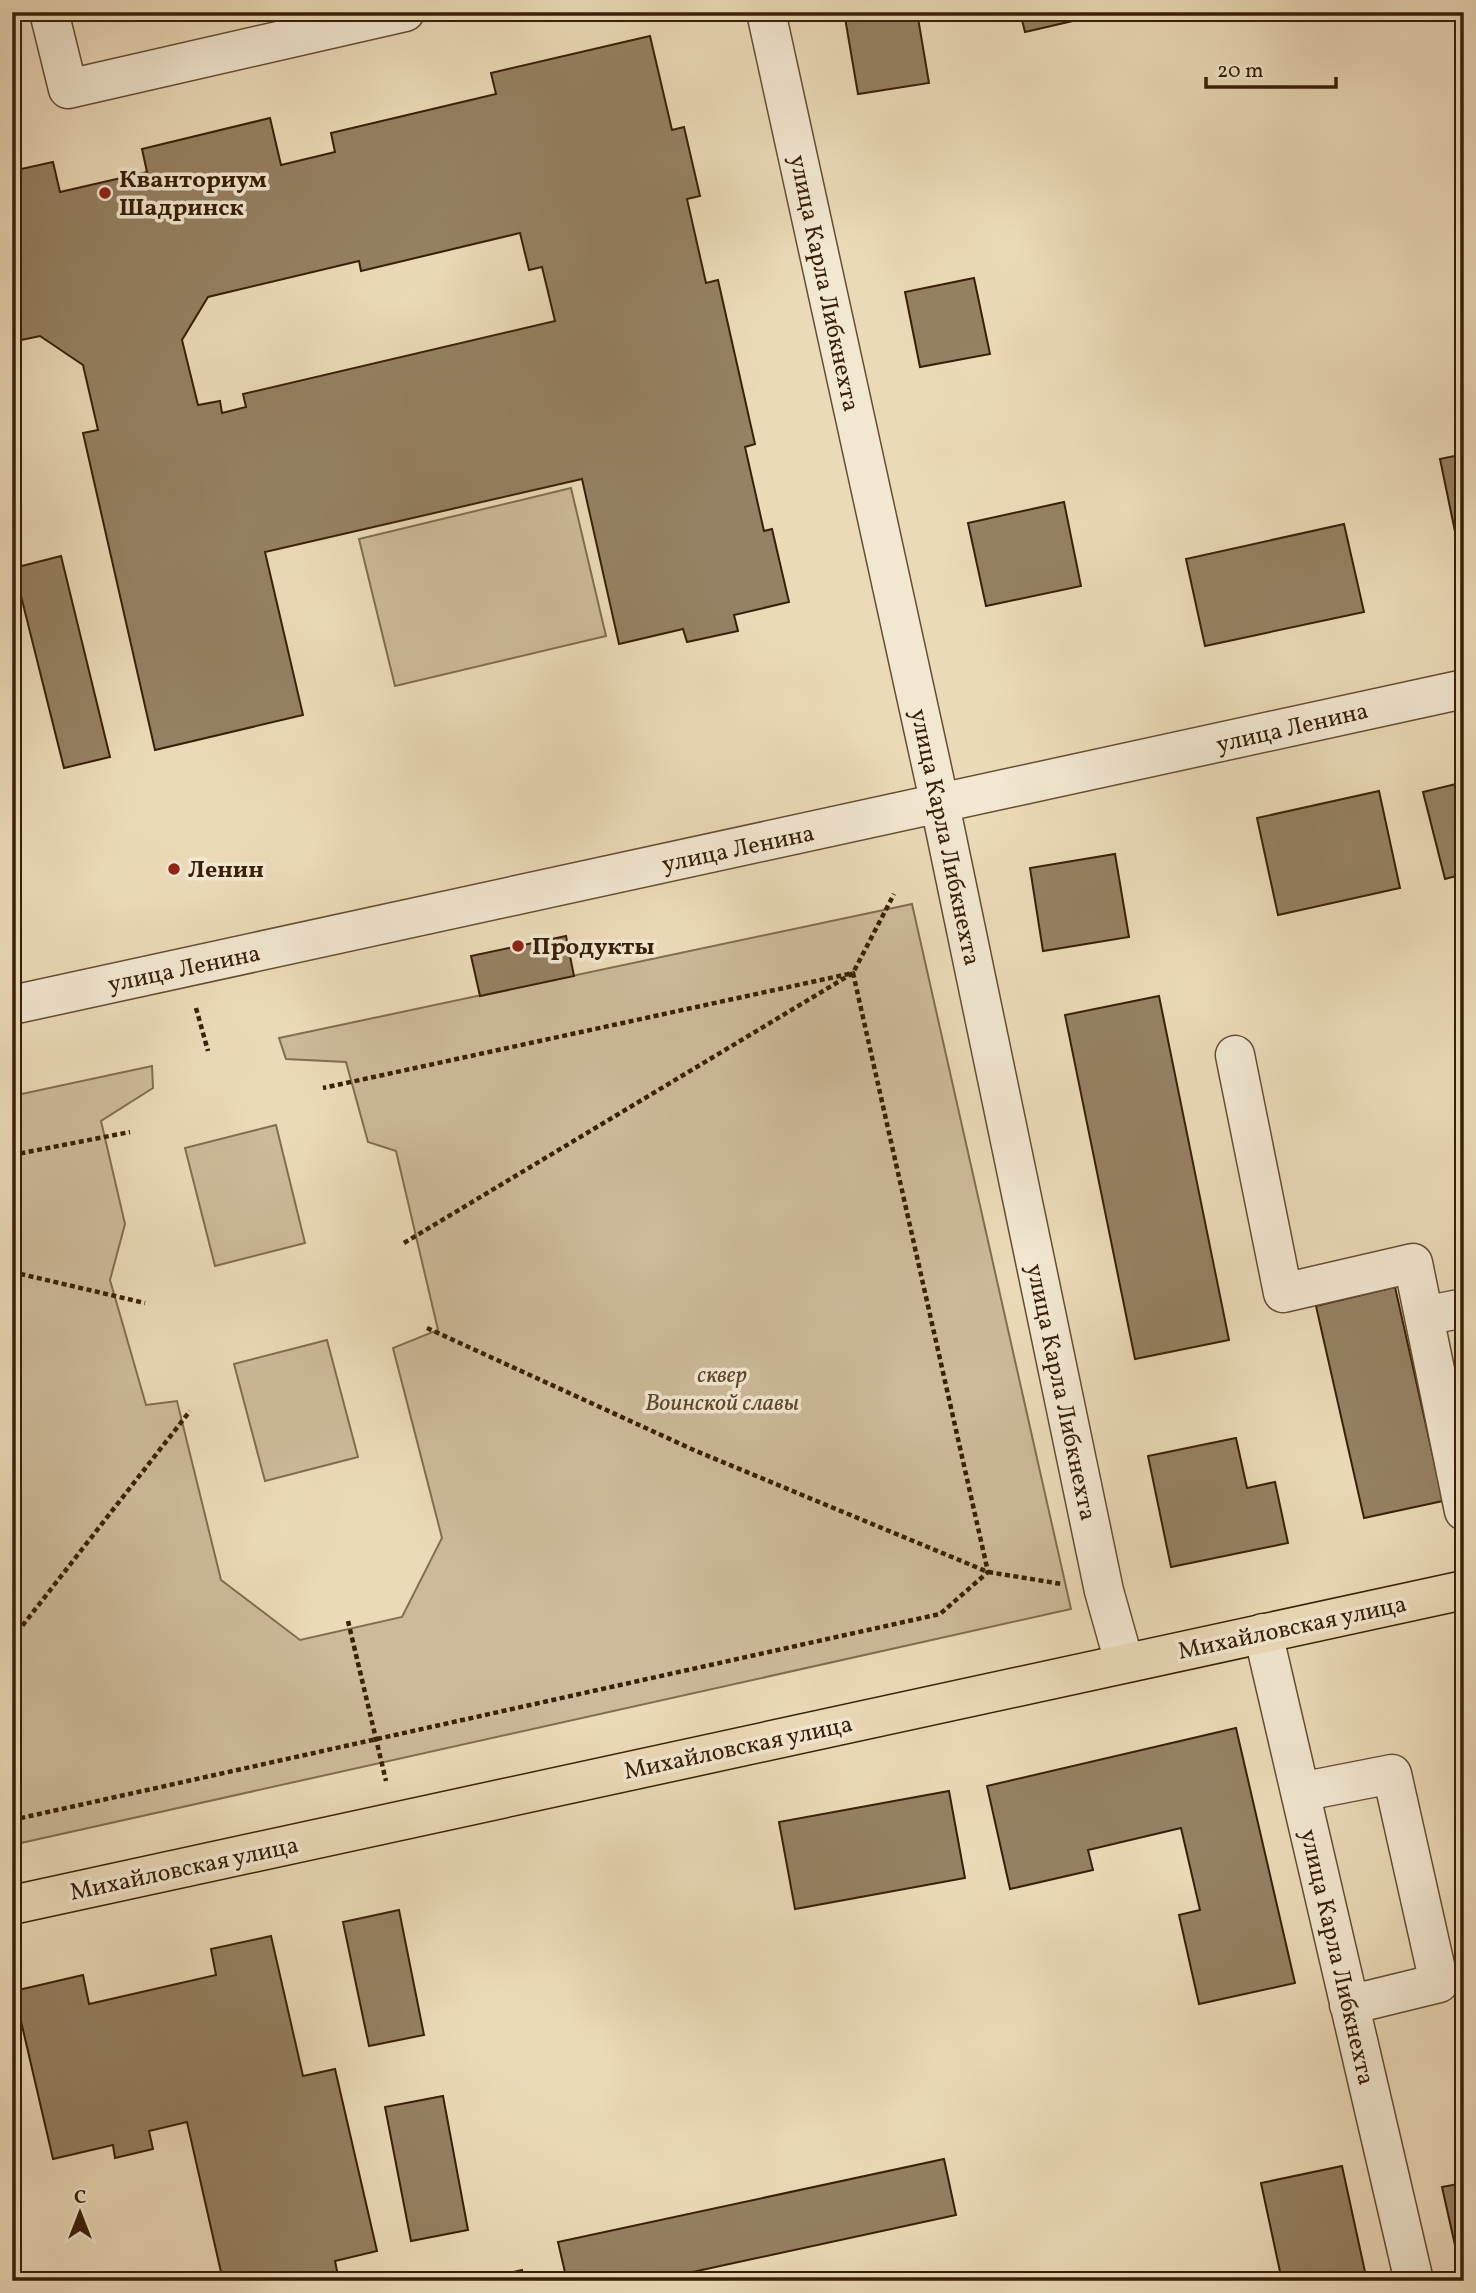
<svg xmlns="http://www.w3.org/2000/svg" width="1476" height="2293" font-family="Vollkorn,serif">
<rect width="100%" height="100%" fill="#ebdab8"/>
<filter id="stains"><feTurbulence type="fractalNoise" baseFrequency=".00286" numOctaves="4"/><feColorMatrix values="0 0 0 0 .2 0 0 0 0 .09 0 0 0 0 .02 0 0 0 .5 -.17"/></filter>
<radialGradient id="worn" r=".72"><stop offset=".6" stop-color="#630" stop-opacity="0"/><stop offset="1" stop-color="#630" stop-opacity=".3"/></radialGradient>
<!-- green -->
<path fill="#cdba9a" stroke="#826d50" stroke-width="2" d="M 571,488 L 606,636 L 395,686 L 359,539 Z
M 912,904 L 1071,1609 L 12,1845 L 12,1096 L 152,1066 L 153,1088 L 101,1121 L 125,1224 L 110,1280 L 146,1405 L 177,1401 L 221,1580 L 300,1640 L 402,1617 L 442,1538 L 393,1348 L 438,1330 L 396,1151 L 368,1142 L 346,1062 L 286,1059 L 279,1038 Z
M 276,1125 L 305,1243 L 215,1266 L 185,1148 Z
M 327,1340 L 358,1457 L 265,1481 L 234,1364 Z"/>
<!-- building -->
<path fill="#958163" stroke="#382007" stroke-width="2" fill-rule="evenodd" d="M 844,12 L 917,12 L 929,83 L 858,94 Z
M 1020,12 L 1102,12 L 1103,14 L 1025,32 Z
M 650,36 L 672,130 L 684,127 L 700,196 L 687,199 L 706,283 L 718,280 L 755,444 L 745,447 L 764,531 L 772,529 L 789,602 L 734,615 L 738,631 L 687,642 L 683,629 L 619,644 L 582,479 L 265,552 L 303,715 L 155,750 L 83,433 L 98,430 L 83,365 L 40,336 L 12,342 L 12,171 L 53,162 L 60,192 L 147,172 L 142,149 L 270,118 L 281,165 L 335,152 L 331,133 L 496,94 L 491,73 ZM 520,233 L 529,270 L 542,267 L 555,321 L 243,394 L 246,407 L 222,413 L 220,401 L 198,405 L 182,340 L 208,297 L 359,261 L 361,271 Z
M 974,278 L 990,354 L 920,367 L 905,292 Z
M 1464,454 L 1464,545 L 1458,546 L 1440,459 Z
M 1064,502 L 1081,586 L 986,606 L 968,523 Z
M 1344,524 L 1364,612 L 1205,646 L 1186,559 Z
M 61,556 L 110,757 L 64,768 L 14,568 Z
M 1464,782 L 1464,874 L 1445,879 L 1423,792 Z
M 1379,791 L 1400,888 L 1278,915 L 1257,818 Z
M 1115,854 L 1129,937 L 1043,951 L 1030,868 Z
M 566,936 L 574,976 L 480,996 L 471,956 Z
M 1159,996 L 1229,1340 L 1135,1359 L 1065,1015 Z
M 1395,1287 L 1443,1501 L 1364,1518 L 1316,1306 Z
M 1236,1438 L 1247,1488 L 1275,1482 L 1288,1543 L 1171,1567 L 1148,1456 Z
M 1236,1728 L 1295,1983 L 1199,2004 L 1179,1915 L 1200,1910 L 1181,1828 L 1088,1850 L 1093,1870 L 1010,1889 L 987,1786 Z
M 949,1791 L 965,1878 L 795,1909 L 779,1822 Z
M 399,1910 L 424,2035 L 369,2046 L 343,1922 Z
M 271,1936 L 303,2076 L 335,2069 L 377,2251 L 335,2261 L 339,2281 L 223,2281 L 187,2122 L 149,2131 L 153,2149 L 115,2158 L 113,2145 L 53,2159 L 14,1991 L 83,1975 L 89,2004 L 216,1975 L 211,1949 Z
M 443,2096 L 468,2230 L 411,2241 L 385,2107 Z
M 1464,2146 L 1464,2281 L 1463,2281 L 1442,2187 L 1463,2183 L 1456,2148 Z
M 944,2159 L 956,2215 L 651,2281 L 567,2281 L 558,2242 Z
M 1342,2166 L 1367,2281 L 1282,2281 L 1261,2183 Z
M 522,2270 L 524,2281 L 475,2281 Z"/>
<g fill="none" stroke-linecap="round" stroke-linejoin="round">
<defs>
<path id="minor" d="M 49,12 L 68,89 L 405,12
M 766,12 L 940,805 L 1104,1591 L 1124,1662
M 12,1005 L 1464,689
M 1235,1055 L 1283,1293 L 1413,1263 L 1464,1511
M 1424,1316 L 1464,1308
M 1263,1633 L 1414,2281
M 1300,1792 L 1392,1774 L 1439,1983 L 1349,2005"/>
<path id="major" d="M 12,1905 L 1464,1590"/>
</defs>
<!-- minor casing -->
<use href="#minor" stroke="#654e33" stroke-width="41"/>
<!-- major casing -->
<use href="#major" stroke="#382007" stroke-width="41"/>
<!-- path -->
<path stroke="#382007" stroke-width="4.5" stroke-dasharray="5 3.5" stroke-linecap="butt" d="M 196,1008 L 208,1051
M 12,1155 L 130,1132
M 404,1243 L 853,973 L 894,894
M 12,1272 L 145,1303
M 427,1328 L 696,1451 L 988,1572 L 1062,1584
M 348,1621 L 386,1781
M 12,1639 L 190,1411
M 12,1820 L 940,1614 L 988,1572 L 853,973 L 323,1088"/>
<!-- minor -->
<use href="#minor" stroke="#f2e7d1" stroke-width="38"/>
<!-- major -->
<use href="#major" stroke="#ebdab8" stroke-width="38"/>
</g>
<!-- markers -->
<g fill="#8f2418" stroke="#f2e7d1" stroke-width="2.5">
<circle cx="105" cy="193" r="7"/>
<circle cx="174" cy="869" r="7"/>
<circle cx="518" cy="946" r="7"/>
</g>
<g text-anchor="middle" stroke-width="7" stroke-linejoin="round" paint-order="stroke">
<!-- poi labels -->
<g font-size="24" font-weight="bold" fill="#382007" stroke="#f2e7d1" text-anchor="start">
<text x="119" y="187">Кванториум<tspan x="119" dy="28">Шадринск</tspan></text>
<text x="188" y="877">Ленин</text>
<text x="532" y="954">Продукты</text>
</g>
<!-- street labels -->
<g font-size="24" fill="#382007" stroke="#f2e7d1">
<text transform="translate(825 283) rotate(78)" y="8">улица Карла Либкнехта</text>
<text transform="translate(1292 727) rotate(-13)" y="8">улица Ленина</text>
<text transform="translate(946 837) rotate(78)" y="8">улица Карла Либкнехта</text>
<text transform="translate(738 848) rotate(-12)" y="8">улица Ленина</text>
<text transform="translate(184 968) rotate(-12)" y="8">улица Ленина</text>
<text transform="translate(1062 1392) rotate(78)" y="8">улица Карла Либкнехта</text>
<text transform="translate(1292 1627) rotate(-12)" y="8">Михайловская улица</text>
<text transform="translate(738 1747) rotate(-12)" y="8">Михайловская улица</text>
<text transform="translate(184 1868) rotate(-12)" y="8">Михайловская улица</text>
<text transform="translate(1338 1957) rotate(77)" y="8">улица Карла Либкнехта</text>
</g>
<!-- park labels -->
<g font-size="24" font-style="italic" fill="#5d462c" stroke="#f2e7d1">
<text x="722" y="1382">сквер<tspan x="722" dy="28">Воинской славы</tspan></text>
</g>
</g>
<!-- margin -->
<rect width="1476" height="2293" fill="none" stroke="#ebdab8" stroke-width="42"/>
<rect x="14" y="14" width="1448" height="2265" fill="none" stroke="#382007" stroke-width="3.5"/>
<rect x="21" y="21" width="1434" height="2251" fill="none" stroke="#382007" stroke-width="2"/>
<!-- north arrow -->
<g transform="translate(80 2213)" stroke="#f2e7d1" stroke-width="5" paint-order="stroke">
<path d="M0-5L12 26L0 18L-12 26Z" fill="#382007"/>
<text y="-10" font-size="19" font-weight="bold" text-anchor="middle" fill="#382007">С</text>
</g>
<!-- scale -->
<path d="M1206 77v10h130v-10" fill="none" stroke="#382007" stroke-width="3.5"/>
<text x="1217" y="77" font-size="21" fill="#382007" stroke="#f2e7d1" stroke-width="5" paint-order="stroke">20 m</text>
<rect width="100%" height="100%" filter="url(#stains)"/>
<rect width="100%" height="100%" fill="url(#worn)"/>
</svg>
